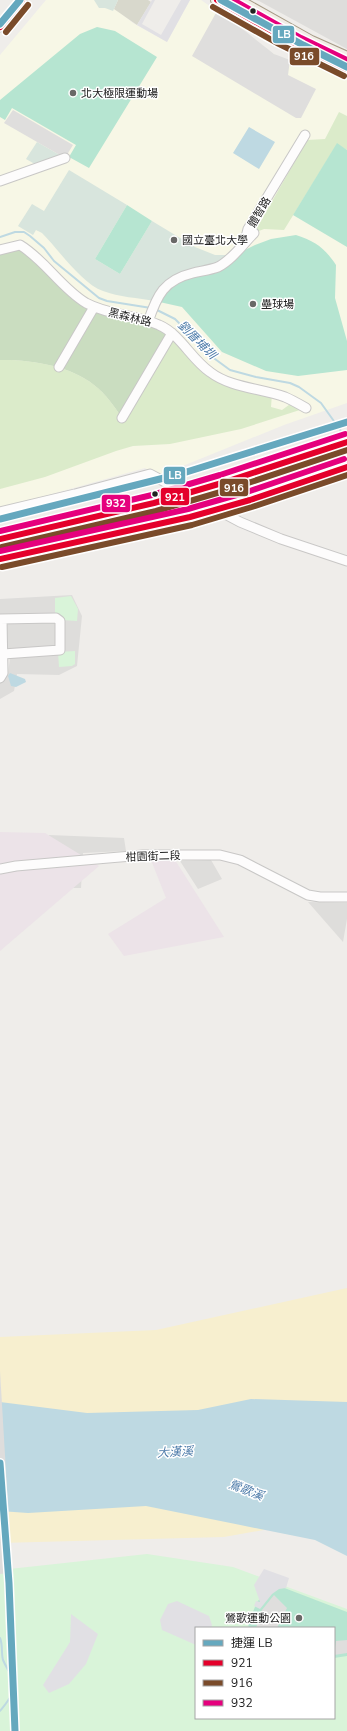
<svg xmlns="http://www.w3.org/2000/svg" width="347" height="1731" font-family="'Nunito Sans','Noto Sans TC',sans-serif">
<rect width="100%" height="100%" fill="#efedea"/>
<!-- residential -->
<path fill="#dedddb" d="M 256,0 L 347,0 L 347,49 L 259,1 Z
M 72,595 L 82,616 L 77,666 L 59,675 L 17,674 L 14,691 L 0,699 L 0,679 L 8,675 L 10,657 L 63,652 L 63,617 L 0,614 L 0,599 Z
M 57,621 L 58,648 L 6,651 L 4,622 Z
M 49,835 L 124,838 L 126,851 L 83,853 L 81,888 L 65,888 L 50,853 Z
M 211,860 L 222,879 L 198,889 L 180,861 Z
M 308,902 L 347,903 L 347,919 L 343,942 Z"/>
<!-- industrial -->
<path fill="#ece3e8" d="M 0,832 L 45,833 L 99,866 L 0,951 Z
M 151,860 L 175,860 L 224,937 L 124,956 L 108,934 L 166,898 Z"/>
<!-- education -->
<path fill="#f7f7e6" d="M 46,0 L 118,0 L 114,8 L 133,23 L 167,42 L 190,0 L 201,0 L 233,22 L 268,50 L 279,57 L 332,70 L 347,77 L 347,403 L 284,425 L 158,476 L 145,468 L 27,501 L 0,507 L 0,55 Z"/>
<!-- construction -->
<path fill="#d8d8cc" d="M 118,0 L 148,0 L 151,2 L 137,25 L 114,9 Z"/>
<!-- grass -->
<path fill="#dbebca" d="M 339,112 L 347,116 L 347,150 L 337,144 L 284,230 L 264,229 L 254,233 L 307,140 L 325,139 Z
M 172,333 L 210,372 L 272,394 L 271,407 L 282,410 L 293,402 L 306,408 L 241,429 L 170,444 L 133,446 L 116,451 L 45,477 L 0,489 L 0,360 C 28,359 72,366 94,385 C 106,394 114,406 122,418 Z"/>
<!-- forest -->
<path fill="#caddc0" d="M 20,245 L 85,302 L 172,333 L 122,418 C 114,406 106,394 94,385 C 72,366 28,359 0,360 L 0,250 Z"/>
<!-- wetland -->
<path fill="#d8e5dd" d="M 94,0 L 118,0 L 113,11 L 105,8 L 99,8 Z
M 37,142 L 65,158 L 40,167 L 26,159 Z
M 69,170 L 127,205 L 95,259 L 120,274 L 152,221 L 195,247 L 215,255 L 233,255 L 155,301 C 138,298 119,297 103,291 C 82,284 59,250 42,233 L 36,230 L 33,235 L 18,226 L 32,204 L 44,211 Z"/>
<!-- sand -->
<path fill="#f7efcf" d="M 347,1288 L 347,1515 L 224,1537 L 0,1543 L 0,1337 L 156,1330 Z"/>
<!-- park -->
<path fill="#d9f4d9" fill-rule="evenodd" d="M 71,596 L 78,609 L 77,621 L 62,620 L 55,615 L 55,598 Z
M 75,651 L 75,664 L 72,666 L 59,667 L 58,652 Z
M 147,1554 L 233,1567 L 347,1609 L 347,1731 L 0,1731 L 0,1570 ZM 196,1628 L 334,1628 L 334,1718 L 196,1718 Z"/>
<!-- pitch -->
<path fill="#b6e5d1" d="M 97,27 L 115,31 L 157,57 L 89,168 L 69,157 L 76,145 L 12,108 L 5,120 L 0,117 L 0,100 L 80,34 Z
M 337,143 L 347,150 L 347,247 L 293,215 Z
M 127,205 L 152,221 L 120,274 L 95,259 Z
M 296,235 C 316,242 324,247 336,265 L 335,298 L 347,341 L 347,370 L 298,376 L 266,371 L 222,352 L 182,307 L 155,301 L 160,292 L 255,245 L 271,239 Z
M 274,1584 L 347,1612 L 347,1656 L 334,1658 L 334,1628 L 249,1628 L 248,1624 L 257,1602 Z"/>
<!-- parking -->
<path fill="#dfdedd" d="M 217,11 L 245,31 L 274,54 L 290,60 L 288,75 L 316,89 L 301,118 L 296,118 L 192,56 Z
M 13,110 L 73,145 L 65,158 L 4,123 Z
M 274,1595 L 287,1608 L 277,1628 L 256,1628 L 262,1610 Z
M 347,1640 L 347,1653 L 334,1655 L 336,1641 Z"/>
<!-- plaza -->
<path fill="#e1e0e4" d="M 152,0 L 155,0 L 142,24 L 161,35 L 181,0 L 190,0 L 167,42 L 137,25 Z
M 264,1569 L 289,1578 L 286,1588 L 279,1589 L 272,1594 L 260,1609 L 254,1606 L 256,1601 L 260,1602 L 254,1585 Z
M 177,1601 L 209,1616 L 212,1625 L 211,1628 L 196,1628 L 196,1645 L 162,1630 L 160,1620 L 168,1604 Z
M 71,1614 L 98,1634 L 86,1664 L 69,1684 L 49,1693 L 43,1685 L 70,1642 Z"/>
<!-- water -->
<path fill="#bed9e2" d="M 249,127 L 275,142 L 259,169 L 233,153 Z
M 10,673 L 25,679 L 26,682 L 16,687 L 11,686 L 8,676 Z
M 251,1399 L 347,1402 L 347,1556 L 315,1540 L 146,1506 L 28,1513 L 0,1511 L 0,1402 L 87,1413 L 198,1410 Z"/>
<!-- pier -->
<path fill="#dedddc" d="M 0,1371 L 12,1573 L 0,1574 Z"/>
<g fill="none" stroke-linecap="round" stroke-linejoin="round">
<!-- stream -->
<path stroke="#bed9e2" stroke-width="2" d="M 0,237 L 15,232 L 24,232 L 30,236 L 44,248 L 54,261 L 99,298 L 107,301 L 151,308
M 155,309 L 175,319 L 215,359 L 230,370 L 256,377 L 290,383 L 299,387 L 321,403 L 346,438
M 0,1638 C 3,1645 1,1653 3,1660 C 6,1667 9,1671 12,1677 C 18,1690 8,1701 0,1711"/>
<defs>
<path id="minor" d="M 0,27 L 22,0
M 0,181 L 65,158
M 0,250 L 20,245 C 45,260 61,288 86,303 C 110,316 135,314 159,325 C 180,334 191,359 210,372 C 231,388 260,388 285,397 C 292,400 299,404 306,408
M 148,322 C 157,295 164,280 193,273 C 201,271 210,270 218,267 C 232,260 243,244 254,233 L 246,237 L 248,229 L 305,135
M 59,367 L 94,307
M 122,418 L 172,333
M 0,512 L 75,494 L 150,474 L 240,522 L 281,539 L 347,561
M 0,619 L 56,618 L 60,621 L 60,650 L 3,654
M 0,678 L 3,673 L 2,619
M 0,869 L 16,866 L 143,855 L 220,855 L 240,860 L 308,895 L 320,897 L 347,897"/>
<path id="major" d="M 217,0 C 259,25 302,49 347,69
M 236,0 L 311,42 L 347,58"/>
<path id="highway" d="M 222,483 L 347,442
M 262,496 L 347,467
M 0,539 L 154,503
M 0,559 L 71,545 L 191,517"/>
</defs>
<!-- minor casing -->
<use href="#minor" stroke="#c8c7c6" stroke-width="11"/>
<!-- major casing -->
<use href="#major" stroke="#a69b86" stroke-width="14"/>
<!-- highway casing -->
<use href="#highway" stroke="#c4a2ab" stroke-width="15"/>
<!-- minor -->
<use href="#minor" stroke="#fdfcfc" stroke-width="9"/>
<!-- major -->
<use href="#major" stroke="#f2ede6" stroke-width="12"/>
<!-- highway -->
<use href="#highway" stroke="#ebe0e2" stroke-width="13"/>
<defs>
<path id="highway-bridge" d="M 154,503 L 222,483
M 191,517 L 262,496"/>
</defs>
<!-- highway-bridge casing -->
<use href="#highway-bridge" stroke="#c4a2ab" stroke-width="15" stroke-linecap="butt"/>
<!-- highway-bridge -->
<use href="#highway-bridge" stroke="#ebe0e2" stroke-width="13"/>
<defs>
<path id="bus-1" d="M 217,0 L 281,36 L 347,69
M 0,27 L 22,0
M 0,539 L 154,503 L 222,483 L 347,442
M 0,559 L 190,517 L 250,500 L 347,467"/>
<path id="bus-2" d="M 213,7 L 277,43 L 344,76
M 6,32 L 28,5
M 2,547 L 156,511 L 224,491 L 347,450
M 2,567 L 192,525 L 252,507 L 347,475"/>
<path id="bus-3" d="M 233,0 L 301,38 L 347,60
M 0,531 L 152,495 L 220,475 L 345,434
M 0,551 L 188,509 L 247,492 L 344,459"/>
</defs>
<!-- bus-1 casing -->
<use href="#bus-1" stroke="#fff" stroke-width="9"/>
<!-- bus-2 casing -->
<use href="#bus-2" stroke="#fff" stroke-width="9"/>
<!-- bus-3 casing -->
<use href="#bus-3" stroke="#fff" stroke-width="9"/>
<!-- bus-1 -->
<use href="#bus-1" stroke="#e4002b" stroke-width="6"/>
<!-- bus-2 -->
<use href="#bus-2" stroke="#7a4b2a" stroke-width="6"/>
<!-- bus-3 -->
<use href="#bus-3" stroke="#e5007d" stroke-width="6"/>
<defs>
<path id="metro-1" d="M 221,0 L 303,45 L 347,67
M 0,24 L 20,0
M 0,519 L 180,474 L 347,422
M 0,1463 L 9,1583 L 15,1731"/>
</defs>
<!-- metro-1 casing -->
<use href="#metro-1" stroke="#fff" stroke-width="10"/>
<!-- metro-1 -->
<use href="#metro-1" stroke="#65a8be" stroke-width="7"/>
</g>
<!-- markers -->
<g fill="#212121" stroke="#fff" stroke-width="1.5">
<circle cx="253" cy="11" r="3.5"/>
<circle cx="155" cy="494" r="3.5"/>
</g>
<g fill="#696867" stroke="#fff" stroke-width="1.5">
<circle cx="73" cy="93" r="4"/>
<circle cx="174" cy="240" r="4"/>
<circle cx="253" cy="304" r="4"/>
<circle cx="299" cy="1618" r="4"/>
</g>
<g text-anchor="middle" stroke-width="3" stroke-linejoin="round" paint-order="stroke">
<!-- poi labels -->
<g font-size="11" fill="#212121" stroke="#fff" text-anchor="start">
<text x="81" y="97">北大極限運動場</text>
<text x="182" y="244">國立臺北大學</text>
<text x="261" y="308">壘球場</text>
<text x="291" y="1622" text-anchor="end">鶯歌運動公園</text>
</g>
<!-- street labels -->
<g font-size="11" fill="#212121" stroke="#fff">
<text transform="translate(259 212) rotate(-59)" y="4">體智路</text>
<text transform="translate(130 317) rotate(14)" y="4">黑森林路</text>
<text transform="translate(153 856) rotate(-2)" y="4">柑園街二段</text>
</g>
<!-- water labels -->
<g font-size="12" font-style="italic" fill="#4a79a8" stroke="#fff">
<text transform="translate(197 340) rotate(45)" y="4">劉厝埔圳</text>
<text transform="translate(175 1452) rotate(-3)" y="4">大漢溪</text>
<text transform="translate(246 1490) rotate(21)" y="4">鶯歌溪</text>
</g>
</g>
<g stroke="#fff" stroke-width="1.5">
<rect x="272" y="25" width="23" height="19" rx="4" fill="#65a8be"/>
<rect x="289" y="47" width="31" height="19" rx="4" fill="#7a4b2a"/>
<rect x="163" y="466" width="23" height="19" rx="4" fill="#65a8be"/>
<rect x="219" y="478" width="30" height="19" rx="4" fill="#7a4b2a"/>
<rect x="160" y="487" width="30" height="19" rx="4" fill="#e4002b"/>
<rect x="101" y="494" width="30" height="19" rx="4" fill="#e5007d"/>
</g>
<g font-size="11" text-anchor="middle" font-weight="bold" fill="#fff">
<text x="284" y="38">LB</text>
<text x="304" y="60">916</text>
<text x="175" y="479">LB</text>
<text x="234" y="492">916</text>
<text x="175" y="501">921</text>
<text x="116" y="507">932</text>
</g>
<!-- legend -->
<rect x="195" y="1627" width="140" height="92" fill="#ffffff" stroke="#a6a6a6"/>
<rect x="203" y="1640" width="20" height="6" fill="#65a8be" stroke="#a6a6a6"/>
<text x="231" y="1647" font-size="12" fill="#212121">捷運 LB</text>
<rect x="203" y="1660" width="20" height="6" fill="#e4002b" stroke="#a6a6a6"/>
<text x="231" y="1667" font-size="12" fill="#212121">921</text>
<rect x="203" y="1680" width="20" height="6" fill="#7a4b2a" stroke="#a6a6a6"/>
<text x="231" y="1687" font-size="12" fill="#212121">916</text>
<rect x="203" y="1700" width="20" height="6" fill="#e5007d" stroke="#a6a6a6"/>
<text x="231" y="1707" font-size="12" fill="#212121">932</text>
</svg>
